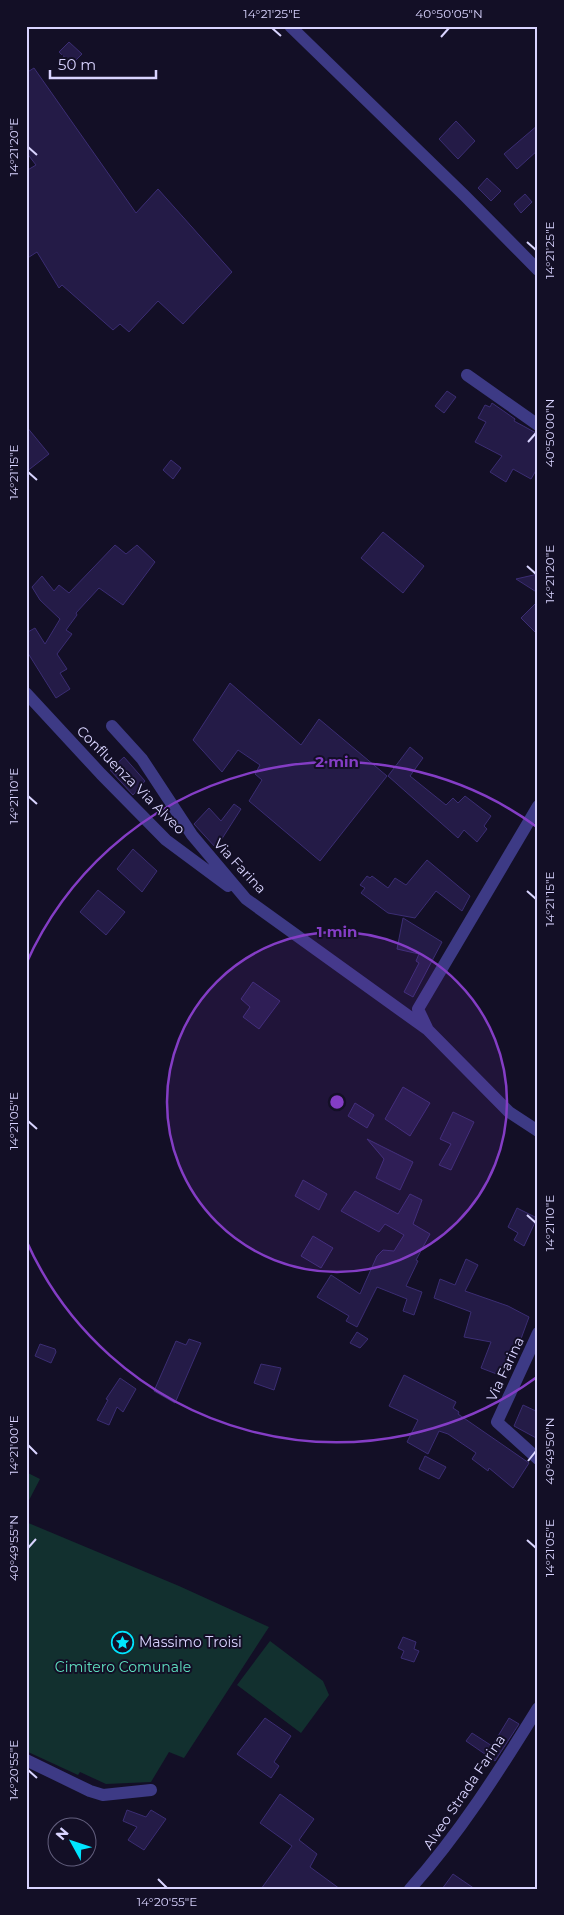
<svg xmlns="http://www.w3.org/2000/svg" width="564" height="1915" font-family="Montserrat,sans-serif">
<rect width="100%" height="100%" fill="#130f26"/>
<!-- green -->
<path fill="#12302f" d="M 26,1472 L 40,1479 L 26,1506 Z
M 26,1522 L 179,1586 L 269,1627 L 184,1758 L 169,1752 L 151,1782 L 106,1784 L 80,1772 L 78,1775 L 26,1751 Z
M 270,1641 L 323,1681 L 329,1695 L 301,1733 L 237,1685 Z"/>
<!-- building -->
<path fill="#241b47" stroke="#3b2d73" d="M 69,42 L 82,54 L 72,64 L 59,52 Z
M 34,68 L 136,213 L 158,189 L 232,272 L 183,324 L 158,301 L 129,332 L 120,324 L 113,330 L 62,285 L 59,288 L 37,252 L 26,259 L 26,171 L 36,165 L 26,152 L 26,73 Z
M 456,121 L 475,141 L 458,159 L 439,139 Z
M 538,125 L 538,150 L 517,169 L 504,154 Z
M 487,178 L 501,191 L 491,201 L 478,188 Z
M 525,194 L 532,202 L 521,213 L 514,204 Z
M 447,391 L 456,397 L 444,413 L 435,406 Z
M 492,403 L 515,419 L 514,421 L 538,434 L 538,467 L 531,479 L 513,469 L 506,482 L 490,472 L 502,456 L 475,442 L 486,422 L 478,418 L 485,405 L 490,407 Z
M 26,426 L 49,454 L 26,472 Z
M 171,460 L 181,468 L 173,479 L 163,470 Z
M 383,532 L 424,566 L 403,593 L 361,558 Z
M 115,545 L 126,554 L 137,545 L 155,562 L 123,605 L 99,588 L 76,613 L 77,615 L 66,630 L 72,634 L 57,654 L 67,669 L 60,673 L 70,689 L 56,698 L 26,650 L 26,633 L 35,628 L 45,644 L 60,619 L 40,600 L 32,587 L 42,576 L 54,591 L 59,585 L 69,593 Z
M 538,574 L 538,593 L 516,579 Z
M 538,601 L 538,635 L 521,618 Z
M 230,683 L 301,745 L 319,719 L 387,776 L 320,861 L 249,801 L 262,780 L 255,774 L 260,765 L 238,750 L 222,772 L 193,740 Z
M 410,747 L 423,758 L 410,776 L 446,805 L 453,798 L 458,803 L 465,796 L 491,816 L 484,826 L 487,829 L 477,842 L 464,830 L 458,838 L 388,776 Z
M 124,757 L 145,781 L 133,795 L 110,770 Z
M 234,804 L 241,809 L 216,848 L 194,824 L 209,808 L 221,821 Z
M 133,849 L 157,871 L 142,892 L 117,869 Z
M 427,860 L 470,896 L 462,911 L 436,891 L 415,918 L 388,913 L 361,893 L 365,888 L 360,885 L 367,876 L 370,878 L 372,876 L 388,888 L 395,878 L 406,885 Z
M 98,890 L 125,912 L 106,935 L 80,912 Z
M 403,918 L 442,942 L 413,997 L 404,992 L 419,963 L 416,961 L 419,954 L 397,949 Z
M 253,982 L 280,1001 L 259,1029 L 243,1017 L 250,1007 L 241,999 Z
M 403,1087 L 430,1103 L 410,1136 L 385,1119 Z
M 355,1103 L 374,1115 L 367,1128 L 348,1116 Z
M 453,1112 L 474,1122 L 451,1170 L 439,1165 L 451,1144 L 440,1139 Z
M 367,1139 L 413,1162 L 400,1190 L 376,1178 L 384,1159 Z
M 303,1180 L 327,1194 L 319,1210 L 295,1196 Z
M 355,1191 L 398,1214 L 410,1194 L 422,1200 L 413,1224 L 430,1234 L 416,1260 L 418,1261 L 406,1286 L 422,1292 L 414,1315 L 403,1311 L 407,1299 L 377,1287 L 357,1327 L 346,1321 L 349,1316 L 317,1297 L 331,1275 L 360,1294 L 377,1256 L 383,1250 L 394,1251 L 404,1235 L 385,1224 L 379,1232 L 341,1211 Z
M 517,1208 L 537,1218 L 524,1246 L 514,1240 L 518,1233 L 508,1227 Z
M 313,1236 L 333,1248 L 321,1268 L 301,1256 Z
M 466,1259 L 478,1265 L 465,1291 L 508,1306 L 529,1317 L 518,1347 L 513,1346 L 502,1376 L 481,1368 L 491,1342 L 464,1337 L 471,1312 L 434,1298 L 440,1279 L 455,1285 Z
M 357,1332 L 368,1339 L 360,1348 L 350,1343 Z
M 189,1339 L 201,1343 L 175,1403 L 154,1391 L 176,1341 L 186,1345 Z
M 40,1344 L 55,1349 L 56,1352 L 51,1363 L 35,1356 Z
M 261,1364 L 281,1368 L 274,1390 L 254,1383 Z
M 404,1375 L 456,1402 L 453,1408 L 459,1412 L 458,1414 L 529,1463 L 513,1488 L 489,1468 L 488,1471 L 472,1459 L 476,1453 L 448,1434 L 439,1431 L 428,1454 L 407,1442 L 418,1420 L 389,1406 Z
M 120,1378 L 136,1389 L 123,1412 L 117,1407 L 109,1425 L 97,1420 L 108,1400 L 106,1399 Z
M 523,1405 L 538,1412 L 538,1439 L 514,1426 Z
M 425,1456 L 446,1467 L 439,1479 L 419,1469 Z
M 403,1637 L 416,1642 L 414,1649 L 419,1651 L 414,1662 L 401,1658 L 404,1651 L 398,1648 Z
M 265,1718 L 291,1736 L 274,1762 L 279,1766 L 271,1778 L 237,1754 Z
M 509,1718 L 519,1724 L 495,1761 L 466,1741 L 472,1733 L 492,1746 Z
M 280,1794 L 314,1819 L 299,1840 L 317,1854 L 310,1867 L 340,1889 L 261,1889 L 292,1846 L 260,1823 Z
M 127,1810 L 146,1817 L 151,1810 L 166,1819 L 144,1850 L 128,1840 L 137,1827 L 123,1821 Z
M 453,1874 L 475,1889 L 442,1889 Z"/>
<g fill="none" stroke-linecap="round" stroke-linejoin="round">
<!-- minor -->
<path stroke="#3d3a85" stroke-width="12" d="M 290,26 L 465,196 L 538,270
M 467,375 L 538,425
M 26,693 L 101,774 L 166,840 L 228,886
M 112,726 L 142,759 L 192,835 L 246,899 L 428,1030
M 538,806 L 418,1009 L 428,1030 L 509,1112 L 538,1131
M 538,1333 L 497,1422 L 538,1459
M 26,1760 L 90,1791 L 103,1795 L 151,1790
M 410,1889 C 460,1833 499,1771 538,1708"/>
</g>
<!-- ticks -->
<path fill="none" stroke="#d9d4ff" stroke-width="2" d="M 272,28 L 281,36M 441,37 L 449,28M 28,147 L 37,155M 527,242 L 536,250M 528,442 L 536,433M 28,472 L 37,480M 527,566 L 536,574M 28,796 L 37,804M 527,891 L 536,899M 28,1121 L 37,1129M 527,1215 L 536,1223M 28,1445 L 37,1454M 528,1461 L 536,1451M 527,1540 L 536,1548M 28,1548 L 36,1539M 28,1770 L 37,1778M 158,1879 L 167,1888"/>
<!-- distance rings -->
<circle cx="337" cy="1102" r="170" fill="#843dc5" fill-opacity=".12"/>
<g fill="none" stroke="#843dc5" stroke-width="2.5">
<circle cx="337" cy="1102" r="170"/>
<path d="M537 1377A340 340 0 0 1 26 1240M26 964A340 340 0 0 1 537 827"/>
</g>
<!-- icons -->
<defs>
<symbol id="sight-ring" viewBox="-11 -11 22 22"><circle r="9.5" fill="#130f26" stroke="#00e5ff" stroke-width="1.5"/><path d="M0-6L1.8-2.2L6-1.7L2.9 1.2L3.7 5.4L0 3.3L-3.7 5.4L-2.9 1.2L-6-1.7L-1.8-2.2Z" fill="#00e5ff"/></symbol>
</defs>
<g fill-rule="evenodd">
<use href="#sight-ring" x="110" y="1630" width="25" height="25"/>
</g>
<g text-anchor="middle" stroke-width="4" stroke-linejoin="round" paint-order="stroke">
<!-- street labels -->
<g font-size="14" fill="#d9d4ff" stroke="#130f26">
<text transform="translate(131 780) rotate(45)" y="5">Confluenza Via Alveo</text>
<text transform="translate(240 866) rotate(47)" y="5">Via Farina</text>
<text transform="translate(505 1369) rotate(-65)" y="5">Via Farina</text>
<text transform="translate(464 1792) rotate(-56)" y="5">Alveo Strada Farina</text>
</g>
<!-- poi labels -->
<g font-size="14" fill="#d9d4ff" stroke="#130f26" text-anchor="start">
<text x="139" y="1647">Massimo Troisi</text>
</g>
<!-- park labels -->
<g font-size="14" fill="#5fe0c0" stroke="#130f26">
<text x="123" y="1672">Cimitero Comunale</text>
</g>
</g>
<circle cx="337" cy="1102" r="8" fill="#843dc5" stroke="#130f26" stroke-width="2.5"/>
<g font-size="15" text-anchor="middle" font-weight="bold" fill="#843dc5" stroke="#130f26" stroke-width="4" stroke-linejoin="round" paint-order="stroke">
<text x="337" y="767">2 min</text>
<text x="337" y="937">1 min</text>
</g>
<!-- border -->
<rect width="564" height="1915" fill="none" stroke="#130f26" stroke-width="55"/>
<!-- north arrow -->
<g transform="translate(72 1842) rotate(310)"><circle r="24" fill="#130f26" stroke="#625e7d"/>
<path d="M0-4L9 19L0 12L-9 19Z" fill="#00e5ff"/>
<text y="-8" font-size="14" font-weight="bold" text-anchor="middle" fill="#d9d4ff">N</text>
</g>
<!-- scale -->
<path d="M50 70v8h106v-8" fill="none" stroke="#d9d4ff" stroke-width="2.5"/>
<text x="58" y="70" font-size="15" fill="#d9d4ff" stroke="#130f26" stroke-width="4" paint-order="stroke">50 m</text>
<rect x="28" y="28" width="508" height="1860" fill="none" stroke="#d9d4ff" stroke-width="2"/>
<g font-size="12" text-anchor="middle" fill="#d9d4ff">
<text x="272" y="18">14°21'25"E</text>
<text x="449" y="18">40°50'05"N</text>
<text transform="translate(14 147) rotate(-90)" y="4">14°21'20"E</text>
<text transform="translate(550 250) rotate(-90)" y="4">14°21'25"E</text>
<text transform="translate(550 433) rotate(-90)" y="4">40°50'00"N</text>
<text transform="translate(14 472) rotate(-90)" y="4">14°21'15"E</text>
<text transform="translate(550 574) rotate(-90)" y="4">14°21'20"E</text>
<text transform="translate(14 796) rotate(-90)" y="4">14°21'10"E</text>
<text transform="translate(550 899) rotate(-90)" y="4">14°21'15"E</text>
<text transform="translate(14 1121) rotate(-90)" y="4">14°21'05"E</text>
<text transform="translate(550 1223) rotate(-90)" y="4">14°21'10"E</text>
<text transform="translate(14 1445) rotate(-90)" y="4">14°21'00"E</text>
<text transform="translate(550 1451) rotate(-90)" y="4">40°49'50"N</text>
<text transform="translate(550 1548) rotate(-90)" y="4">14°21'05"E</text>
<text transform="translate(14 1548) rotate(-90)" y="4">40°49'55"N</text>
<text transform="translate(14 1770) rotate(-90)" y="4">14°20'55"E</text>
<text x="167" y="1906">14°20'55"E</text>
</g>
</svg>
